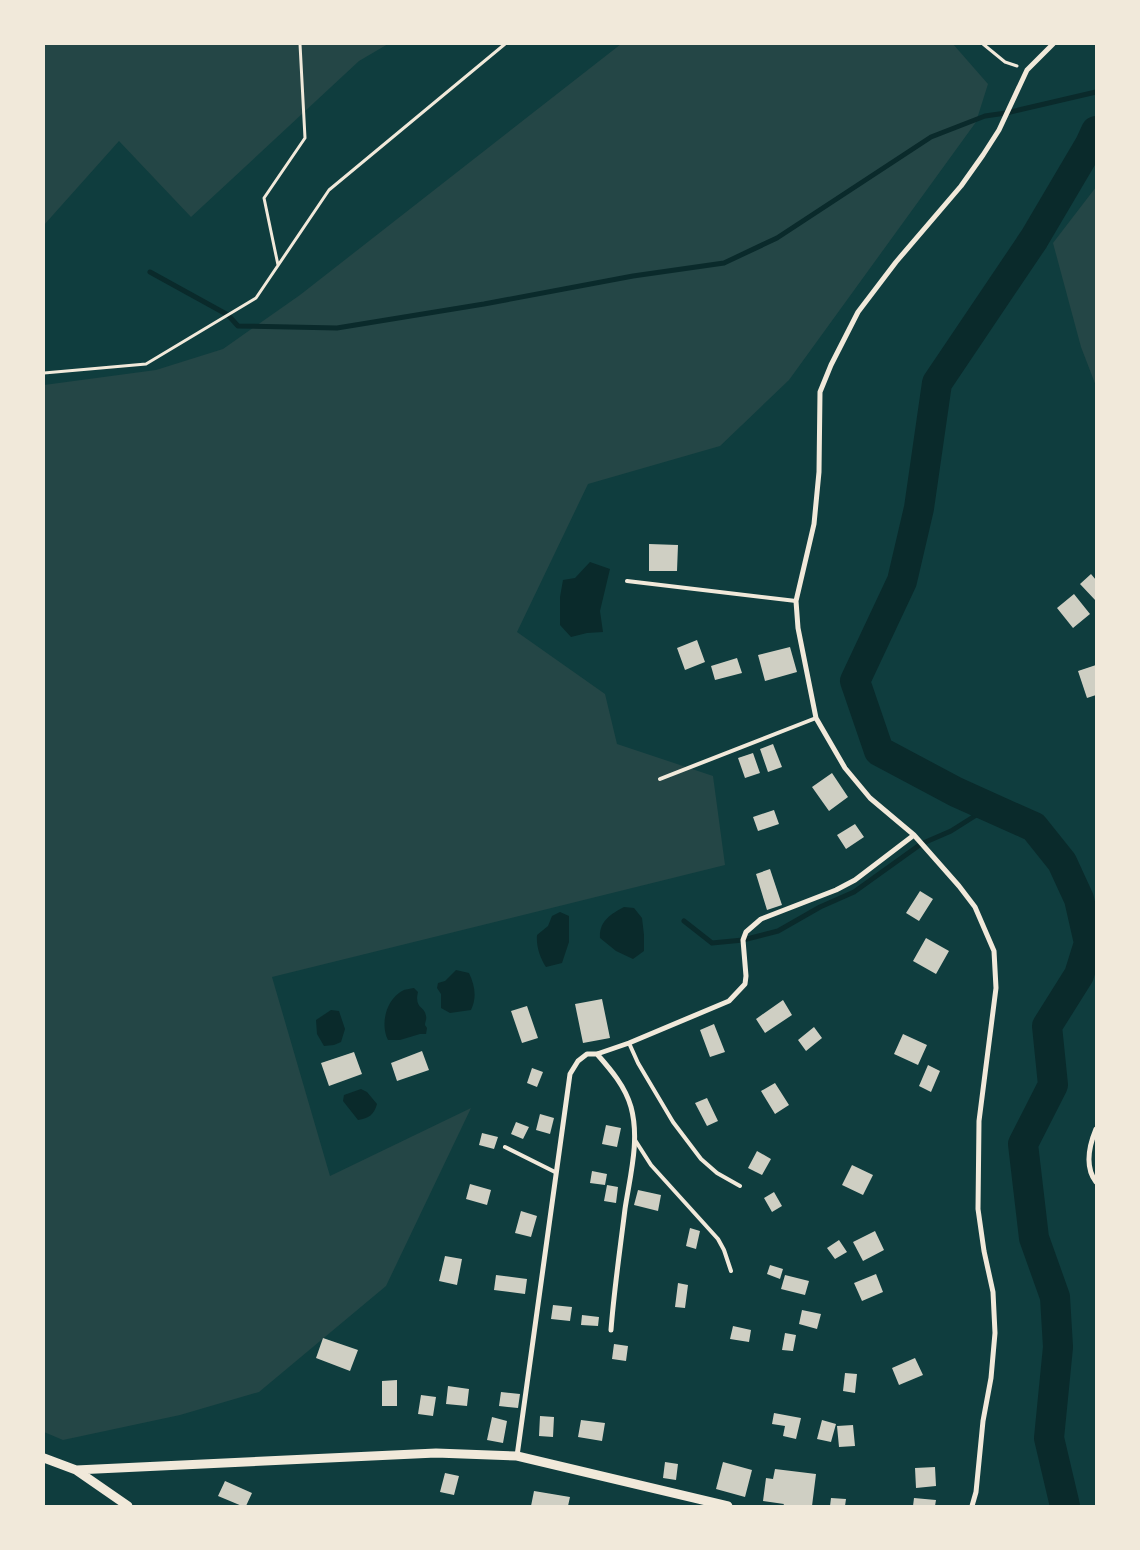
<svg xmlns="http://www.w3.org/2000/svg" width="1140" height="1550" font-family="Rubik,sans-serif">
<rect width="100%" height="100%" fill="#0f3d3e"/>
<!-- green -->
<path fill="#244646" d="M 44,44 L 388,44 L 359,61 L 191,217 L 119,141 L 44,225 Z
M 621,44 L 953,44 L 988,84 L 976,122 L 789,380 L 720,446 L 588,484 L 517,632 L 605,694 L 617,744 L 713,776 L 725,865 L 272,977 L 330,1176 L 471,1108 L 386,1286 L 259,1392 L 180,1415 L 63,1440 L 44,1432 L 44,385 L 156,370 L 223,349 L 300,295 Z
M 1096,187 L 1096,386 L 1081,347 L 1053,243 Z"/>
<!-- water -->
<path fill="#0a2a2b" d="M 590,562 L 610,569 L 600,611 L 603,632 L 587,633 L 571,637 L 560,625 L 560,597 L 563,580 L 575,578 Z
M 624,907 L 634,908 L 642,918 L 644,935 L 644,951 L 633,959 L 616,951 L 600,938 C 599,921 611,914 624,907 Z
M 560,912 L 569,916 L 569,942 L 562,963 L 546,967 C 540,958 536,946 537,935 L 548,926 L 552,916 Z
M 456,970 L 469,973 C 475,986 477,997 471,1010 L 450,1013 L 441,1008 L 441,994 L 437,988 L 438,983 L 445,981 Z
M 414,988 L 418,992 C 414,1009 425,1006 426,1016 C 427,1019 425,1022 425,1025 L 427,1028 L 426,1034 L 420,1034 L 400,1040 L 388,1040 C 380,1024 386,1000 402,991 C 405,989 410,989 414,988 Z
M 331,1010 L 339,1011 L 345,1029 L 341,1042 L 334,1045 L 324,1046 L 317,1034 L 316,1020 Z
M 361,1089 L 367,1092 L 377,1104 C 374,1115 369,1118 358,1120 L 343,1101 L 344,1095 Z"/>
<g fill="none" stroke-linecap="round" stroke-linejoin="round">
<!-- stream -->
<path stroke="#0a2a2b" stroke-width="5" d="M 150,272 L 228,315 L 238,326 L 337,328 L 484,304 L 633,276 L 724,263 L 777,238 L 931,137 L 985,116 L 1006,113 L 1096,92
M 684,921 L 712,943 L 743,940 L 778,931 L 820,907 L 854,892 L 921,844 L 951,831 L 989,807"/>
<!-- river -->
<path stroke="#0a2a2b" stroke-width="30" d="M 1065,1506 L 1049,1438 L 1058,1347 L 1055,1297 L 1034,1238 L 1023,1144 L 1053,1085 L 1047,1026 L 1079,975 L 1089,943 L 1079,899 L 1062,862 L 1034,827 L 956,792 L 879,751 L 855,681 L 902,581 L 919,508 L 937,383 L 1034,239 L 1090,144 L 1096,131"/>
</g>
<!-- building -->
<path fill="#cfcfc3" d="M 649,544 L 678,545 L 677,571 L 649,571 Z
M 1091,574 L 1096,580 L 1096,601 L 1080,584 Z
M 1074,594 L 1090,614 L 1073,628 L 1057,608 Z
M 697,640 L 705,662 L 685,670 L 677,648 Z
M 790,647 L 797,672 L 765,681 L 758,655 Z
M 737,658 L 742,673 L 715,680 L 711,666 Z
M 1096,665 L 1096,695 L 1087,698 L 1078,671 Z
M 773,744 L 782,767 L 768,772 L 760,749 Z
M 753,753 L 760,773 L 745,778 L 738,758 Z
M 832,773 L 848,797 L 829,811 L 812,787 Z
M 774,810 L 779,824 L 758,831 L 753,817 Z
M 855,824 L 864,837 L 846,849 L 837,835 Z
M 770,869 L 782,905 L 767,910 L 756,874 Z
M 920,891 L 933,899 L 919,921 L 906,913 Z
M 926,938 L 949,951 L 936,974 L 913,961 Z
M 602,999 L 610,1038 L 583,1043 L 575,1004 Z
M 783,1000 L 792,1015 L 765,1033 L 756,1019 Z
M 527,1006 L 538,1038 L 522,1043 L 511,1011 Z
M 714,1024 L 725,1052 L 710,1057 L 700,1030 Z
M 814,1027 L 822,1038 L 806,1051 L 798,1040 Z
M 903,1034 L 927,1045 L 918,1065 L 894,1054 Z
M 422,1051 L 429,1070 L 397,1081 L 391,1063 Z
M 354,1052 L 362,1074 L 329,1086 L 321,1063 Z
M 928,1065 L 940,1071 L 931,1092 L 919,1086 Z
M 532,1068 L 543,1072 L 537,1087 L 527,1083 Z
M 775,1083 L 789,1105 L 775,1114 L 761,1091 Z
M 707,1098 L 718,1121 L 707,1126 L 695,1103 Z
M 540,1114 L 554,1118 L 550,1134 L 536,1130 Z
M 516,1122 L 529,1127 L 523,1139 L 511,1134 Z
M 606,1125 L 621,1128 L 617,1147 L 602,1144 Z
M 482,1133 L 498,1137 L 494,1149 L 479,1145 Z
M 757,1151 L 771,1159 L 762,1175 L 748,1168 Z
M 852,1165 L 873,1175 L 863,1195 L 842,1185 Z
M 592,1171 L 607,1174 L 605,1185 L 590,1183 Z
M 470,1184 L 491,1190 L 487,1205 L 466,1199 Z
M 607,1185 L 618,1187 L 616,1203 L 604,1201 Z
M 638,1190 L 661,1195 L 658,1211 L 634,1205 Z
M 774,1192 L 782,1206 L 772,1212 L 764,1198 Z
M 521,1211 L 537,1216 L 531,1237 L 515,1233 Z
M 690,1228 L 700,1231 L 696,1249 L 686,1246 Z
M 875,1231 L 884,1250 L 863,1261 L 853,1242 Z
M 839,1240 L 847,1252 L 835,1259 L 827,1248 Z
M 445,1256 L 462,1259 L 457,1285 L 439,1281 Z
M 770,1265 L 783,1269 L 780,1279 L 767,1274 Z
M 876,1274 L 883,1292 L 862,1301 L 854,1283 Z
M 496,1275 L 527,1279 L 525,1294 L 494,1290 Z
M 785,1275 L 809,1281 L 805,1295 L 781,1289 Z
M 678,1283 L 688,1285 L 685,1308 L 675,1307 Z
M 553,1305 L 572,1307 L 570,1321 L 551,1319 Z
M 802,1310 L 821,1314 L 817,1329 L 799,1324 Z
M 582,1315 L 599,1317 L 598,1326 L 581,1325 Z
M 733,1326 L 751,1330 L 749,1342 L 730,1339 Z
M 785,1333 L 796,1335 L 793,1351 L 782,1350 Z
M 323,1338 L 358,1350 L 350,1371 L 316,1358 Z
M 614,1344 L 628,1346 L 626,1361 L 612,1359 Z
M 915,1358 L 923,1375 L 899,1385 L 892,1368 Z
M 845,1373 L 857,1374 L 855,1393 L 843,1391 Z
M 397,1380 L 397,1406 L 382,1406 L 382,1381 Z
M 448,1386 L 469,1389 L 467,1406 L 446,1404 Z
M 501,1392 L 520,1394 L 518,1408 L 499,1406 Z
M 421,1395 L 436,1397 L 433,1416 L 418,1414 Z
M 774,1413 L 801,1418 L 796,1439 L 783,1436 L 785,1426 L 772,1424 Z
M 540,1416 L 554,1417 L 553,1437 L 539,1436 Z
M 492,1417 L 507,1421 L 503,1443 L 487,1440 Z
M 581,1420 L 605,1423 L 602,1441 L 578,1437 Z
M 822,1420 L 836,1424 L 831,1442 L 817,1439 Z
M 853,1425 L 855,1446 L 839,1447 L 837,1426 Z
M 665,1462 L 678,1464 L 676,1480 L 663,1478 Z
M 723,1462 L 752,1470 L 745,1497 L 716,1489 Z
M 935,1467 L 936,1486 L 916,1488 L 915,1468 Z
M 775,1469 L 816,1474 L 812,1506 L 783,1506 L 784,1504 L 763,1501 L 766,1478 L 773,1479 Z
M 445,1473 L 459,1476 L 454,1495 L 440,1492 Z
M 225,1481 L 252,1493 L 246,1506 L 242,1506 L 218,1496 Z
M 534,1491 L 570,1497 L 568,1506 L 531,1506 Z
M 831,1498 L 846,1499 L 845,1506 L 830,1506 Z
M 914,1498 L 936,1500 L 935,1506 L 913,1506 Z"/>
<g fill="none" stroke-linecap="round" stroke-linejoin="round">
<!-- path -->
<path stroke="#f1e9da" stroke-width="3" d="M 983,44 L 1005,62 L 1017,66
M 278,265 L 264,198 L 305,138 L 300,44
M 44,373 L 146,364 L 256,298 L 329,190 L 505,44"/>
<!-- service -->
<path stroke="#f1e9da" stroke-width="4" d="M 627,581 L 796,601
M 660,779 L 816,718
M 629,1043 L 638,1063 L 673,1122 L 701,1159 L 717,1173 L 740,1186
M 635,1140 L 651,1165 L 718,1239 L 724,1250 L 731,1271
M 505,1147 L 555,1172"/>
<!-- minor -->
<path stroke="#f1e9da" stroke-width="5" d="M 597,1054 C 611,1070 625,1086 631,1107 C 640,1140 630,1176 625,1209 C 620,1250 614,1290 611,1330
M 1096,1129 C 1089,1146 1084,1166 1096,1182
M 517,1456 L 570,1074 L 578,1061 L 587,1054 L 597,1054 L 629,1043 L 729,1001 L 745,984 L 746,976 L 743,940 L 746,932 L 761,919 L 836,890 L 855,880 L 914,835
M 972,1506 L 976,1492 L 983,1421 L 991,1378 L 995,1333 L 993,1292 L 984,1251 L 978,1209 L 979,1121 L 996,988 L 994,951 L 975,907 L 959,886 L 914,835 L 870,798 L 845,768 L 816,718 L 798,628 L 796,601 L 814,524 L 819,472 L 820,392 L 831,365 L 858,312 L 896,262 L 961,186 L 983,155 L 999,130 L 1027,70 L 1053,44"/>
<!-- tertiary -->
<path stroke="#f1e9da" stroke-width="9" d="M 44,1458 L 76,1470 L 128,1506
M 76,1470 L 436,1453 L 517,1456 L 728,1506"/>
</g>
<!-- border -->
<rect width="1140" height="1550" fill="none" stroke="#f1e9da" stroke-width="90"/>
</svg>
